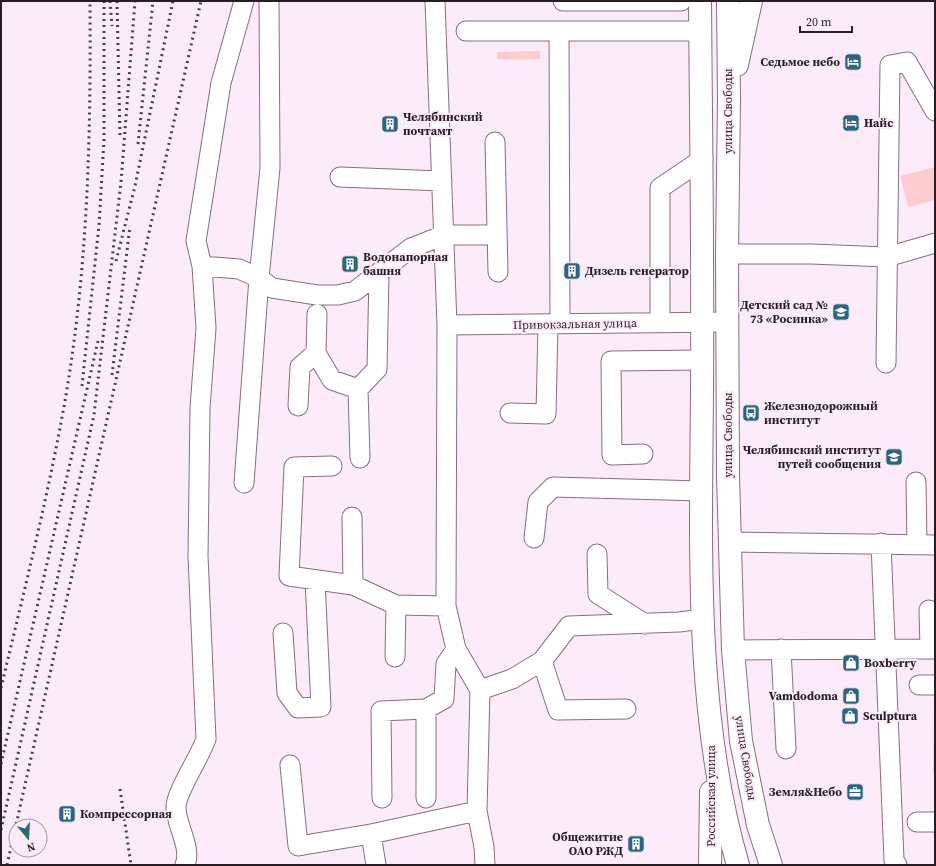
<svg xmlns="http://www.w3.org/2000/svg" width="936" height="866" font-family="'Source Serif 4',serif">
<rect width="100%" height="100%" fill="#fcecf9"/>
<!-- green -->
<path fill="#feccce" d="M 540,51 L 540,59 L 497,59 L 497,52 Z
M 935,167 L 935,200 L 908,207 L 900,176 Z
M 934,709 L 935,709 L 935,773 L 933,773 Z"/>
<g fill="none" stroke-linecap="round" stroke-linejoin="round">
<defs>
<path id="minor" d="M 435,1 L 447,325 L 446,606 L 456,649 L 480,690 L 477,811 L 484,847 L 485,865
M 563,1 L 681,1
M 466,31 L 559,31
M 495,142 L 498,272
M 340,177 L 442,181
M 727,254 L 811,254 L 887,257 L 935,243
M 202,266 L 196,241 L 221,83 L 244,1
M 317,314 L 316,353 L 332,380 L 358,389
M 660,323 L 660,188 L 703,159
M 560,324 L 559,31 L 700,31
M 447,325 L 728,322
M 886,363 L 890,65 L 907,62 L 935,111
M 298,406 L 300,367 L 316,353
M 510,413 L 546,414 L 548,324
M 643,454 L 612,455 L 611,361 L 702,360
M 360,458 L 358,389 L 377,369 L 379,274
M 332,466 L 294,467 L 289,576 L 353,585 L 396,605 L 446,606
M 916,482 L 917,545
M 244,483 L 259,278 L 270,168 L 269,1
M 352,517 L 353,585
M 534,538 L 538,502 L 553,487 L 702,491
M 730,542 L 935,545
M 881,543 L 894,860 L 897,865
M 597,554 L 598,594 L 645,624
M 929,610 L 930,649
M 283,633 L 287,693 L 298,708 L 321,707 L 315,580
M 781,649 L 786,749
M 733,650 L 935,649
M 395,657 L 396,605
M 542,661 L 558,710 L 626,709
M 919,685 L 935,685
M 480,690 L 512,679 L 542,661 L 569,626 L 679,622 L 703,619
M 290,765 L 298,846 L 371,834 L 477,811
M 382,798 L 381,711 L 426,709
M 426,798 L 426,709 L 444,699 L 446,664 L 456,649
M 917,822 L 935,822
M 371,834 L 376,865
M 185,865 C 192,847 176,826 176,807 C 176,792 200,757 206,739 L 198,556 L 200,408 L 206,328 L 202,266 L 239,269 L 259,278 L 272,288 L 317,295 L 338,295 L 355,291 L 411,248 L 444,235 L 497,235"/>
<path id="major" d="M 700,1 C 701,130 703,260 702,389 C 701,544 694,715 738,865
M 728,1 L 729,99 L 727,254 L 728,475 L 733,650 L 741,741 L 758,825 L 771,865
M 737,65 L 751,1
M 710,865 L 711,792"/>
</defs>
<!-- minor casing -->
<use href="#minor" stroke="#866f81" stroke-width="21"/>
<!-- major casing -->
<use href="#major" stroke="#866f81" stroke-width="24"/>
<!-- minor -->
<use href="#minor" stroke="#fff" stroke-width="19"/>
<!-- major -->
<use href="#major" stroke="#fff" stroke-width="22"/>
<!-- rail -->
<path stroke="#483e46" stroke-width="3" stroke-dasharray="2 4" stroke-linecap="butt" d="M 110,1 L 112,26
M 117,1 L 120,137
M 138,144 L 153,1
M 116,261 L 135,186 L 173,1
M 112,375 L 130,226
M 82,386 L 99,225 L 104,140 L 104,1
M 1,688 C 24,591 49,493 66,395 C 88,265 91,133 90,1
M 1,764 L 98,341
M 120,789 L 131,865
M 1,830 L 94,415 L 121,182 L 135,1
M 7,865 L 201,1"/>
</g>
<!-- icons -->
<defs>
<symbol id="hotel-square" viewBox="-11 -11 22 22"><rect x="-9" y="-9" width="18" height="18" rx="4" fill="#2b667e" stroke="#fcecf9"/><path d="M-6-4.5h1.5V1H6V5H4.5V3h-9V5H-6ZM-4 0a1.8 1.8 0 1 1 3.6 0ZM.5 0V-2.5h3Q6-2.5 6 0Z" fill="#fff"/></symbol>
<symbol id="building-square" viewBox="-11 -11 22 22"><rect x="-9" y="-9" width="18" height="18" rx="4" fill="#2b667e" stroke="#fcecf9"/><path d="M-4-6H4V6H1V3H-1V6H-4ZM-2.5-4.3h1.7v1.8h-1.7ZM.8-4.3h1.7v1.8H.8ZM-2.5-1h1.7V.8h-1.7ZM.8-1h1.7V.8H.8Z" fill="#fff"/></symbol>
<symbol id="school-square" viewBox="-11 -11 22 22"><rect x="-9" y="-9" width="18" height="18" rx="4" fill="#2b667e" stroke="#fcecf9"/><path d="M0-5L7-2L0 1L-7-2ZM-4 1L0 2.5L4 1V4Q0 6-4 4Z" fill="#fff"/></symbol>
<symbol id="bus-square" viewBox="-11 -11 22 22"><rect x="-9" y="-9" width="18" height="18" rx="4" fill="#2b667e" stroke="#fcecf9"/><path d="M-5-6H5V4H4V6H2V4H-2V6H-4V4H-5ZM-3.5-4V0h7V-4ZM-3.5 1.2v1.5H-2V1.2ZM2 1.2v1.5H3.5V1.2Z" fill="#fff"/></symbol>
<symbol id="university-square" viewBox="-11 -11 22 22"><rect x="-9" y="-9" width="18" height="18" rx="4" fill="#2b667e" stroke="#fcecf9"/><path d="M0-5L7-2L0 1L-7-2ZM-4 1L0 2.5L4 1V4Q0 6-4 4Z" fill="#fff"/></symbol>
<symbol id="shop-square" viewBox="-11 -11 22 22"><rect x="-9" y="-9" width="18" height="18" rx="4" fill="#2b667e" stroke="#fcecf9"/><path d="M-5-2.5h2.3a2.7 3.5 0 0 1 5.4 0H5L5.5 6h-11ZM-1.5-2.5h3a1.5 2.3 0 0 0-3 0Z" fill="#fff"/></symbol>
<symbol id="office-square" viewBox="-11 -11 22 22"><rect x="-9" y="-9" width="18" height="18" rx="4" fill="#2b667e" stroke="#fcecf9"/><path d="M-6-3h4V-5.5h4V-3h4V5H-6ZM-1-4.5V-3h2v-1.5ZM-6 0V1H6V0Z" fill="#fff"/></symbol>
</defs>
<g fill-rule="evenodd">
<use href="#hotel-square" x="843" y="52" width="20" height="20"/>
<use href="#hotel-square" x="841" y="113" width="20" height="20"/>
<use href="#building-square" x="380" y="114" width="20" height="20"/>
<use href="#building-square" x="340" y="254" width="20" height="20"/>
<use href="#building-square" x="562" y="261" width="20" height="20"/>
<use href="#school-square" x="831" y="302" width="20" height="20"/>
<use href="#bus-square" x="741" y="403" width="20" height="20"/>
<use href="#university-square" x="884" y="447" width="20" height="20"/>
<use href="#shop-square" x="841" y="653" width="20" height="20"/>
<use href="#shop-square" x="841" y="686" width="20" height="20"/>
<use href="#shop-square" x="840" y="706" width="20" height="20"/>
<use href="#office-square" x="845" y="782" width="20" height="20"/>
<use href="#building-square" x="57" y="804" width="20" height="20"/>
<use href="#building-square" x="626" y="834" width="20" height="20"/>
</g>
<g text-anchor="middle" stroke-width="4" stroke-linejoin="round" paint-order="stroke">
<!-- poi labels -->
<g font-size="12" font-weight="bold" fill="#271e25" stroke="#fcecf9" text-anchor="start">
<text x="840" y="66" text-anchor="end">Седьмое небо</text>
<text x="403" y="121">Челябинский<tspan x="403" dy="14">почтамт</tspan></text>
<text x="864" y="127">Найс</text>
<text x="363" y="261">Водонапорная<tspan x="363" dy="14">башня</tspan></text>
<text x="585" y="275">Дизель генератор</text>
<text x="828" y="309" text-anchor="end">Детский сад №<tspan x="828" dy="14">73 «Росинка»</tspan></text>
<text x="764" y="410">Железнодорожный<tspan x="764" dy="14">институт</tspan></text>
<text x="881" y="454" text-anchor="end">Челябинский институт<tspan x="881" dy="14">путей сообщения</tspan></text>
<text x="864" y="667">Boxberry</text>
<text x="838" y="700" text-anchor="end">Vamdodoma</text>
<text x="863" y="720">Sculptura</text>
<text x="842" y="796" text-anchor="end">Земля&amp;Небо</text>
<text x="80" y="818">Компрессорная</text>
<text x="623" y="841" text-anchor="end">Общежитие<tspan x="623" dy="14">ОАО РЖД</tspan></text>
</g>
<!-- street labels -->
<g font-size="12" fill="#271e25" stroke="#fcecf9">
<text transform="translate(728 111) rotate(-90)" y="4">улица Свободы</text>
<text transform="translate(575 324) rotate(-1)" y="4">Привокзальная улица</text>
<text transform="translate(728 435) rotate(-90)" y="4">улица Свободы</text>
<text transform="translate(746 758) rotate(81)" y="4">улица Свободы</text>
<text transform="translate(711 796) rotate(-90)" y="4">Российская улица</text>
</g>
</g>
<!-- border -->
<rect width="936" height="866" fill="none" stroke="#271e25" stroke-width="4"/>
<!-- north arrow -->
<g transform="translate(28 838) rotate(162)"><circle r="19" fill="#fcecf9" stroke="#a79aa4"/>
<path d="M0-3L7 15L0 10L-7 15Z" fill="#2b667e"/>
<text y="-6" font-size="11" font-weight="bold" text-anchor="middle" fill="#271e25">N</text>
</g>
<!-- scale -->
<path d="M800 26v6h52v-6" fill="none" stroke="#271e25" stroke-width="2"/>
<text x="806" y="26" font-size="12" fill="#271e25" stroke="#fcecf9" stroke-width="3" paint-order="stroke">20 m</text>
</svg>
